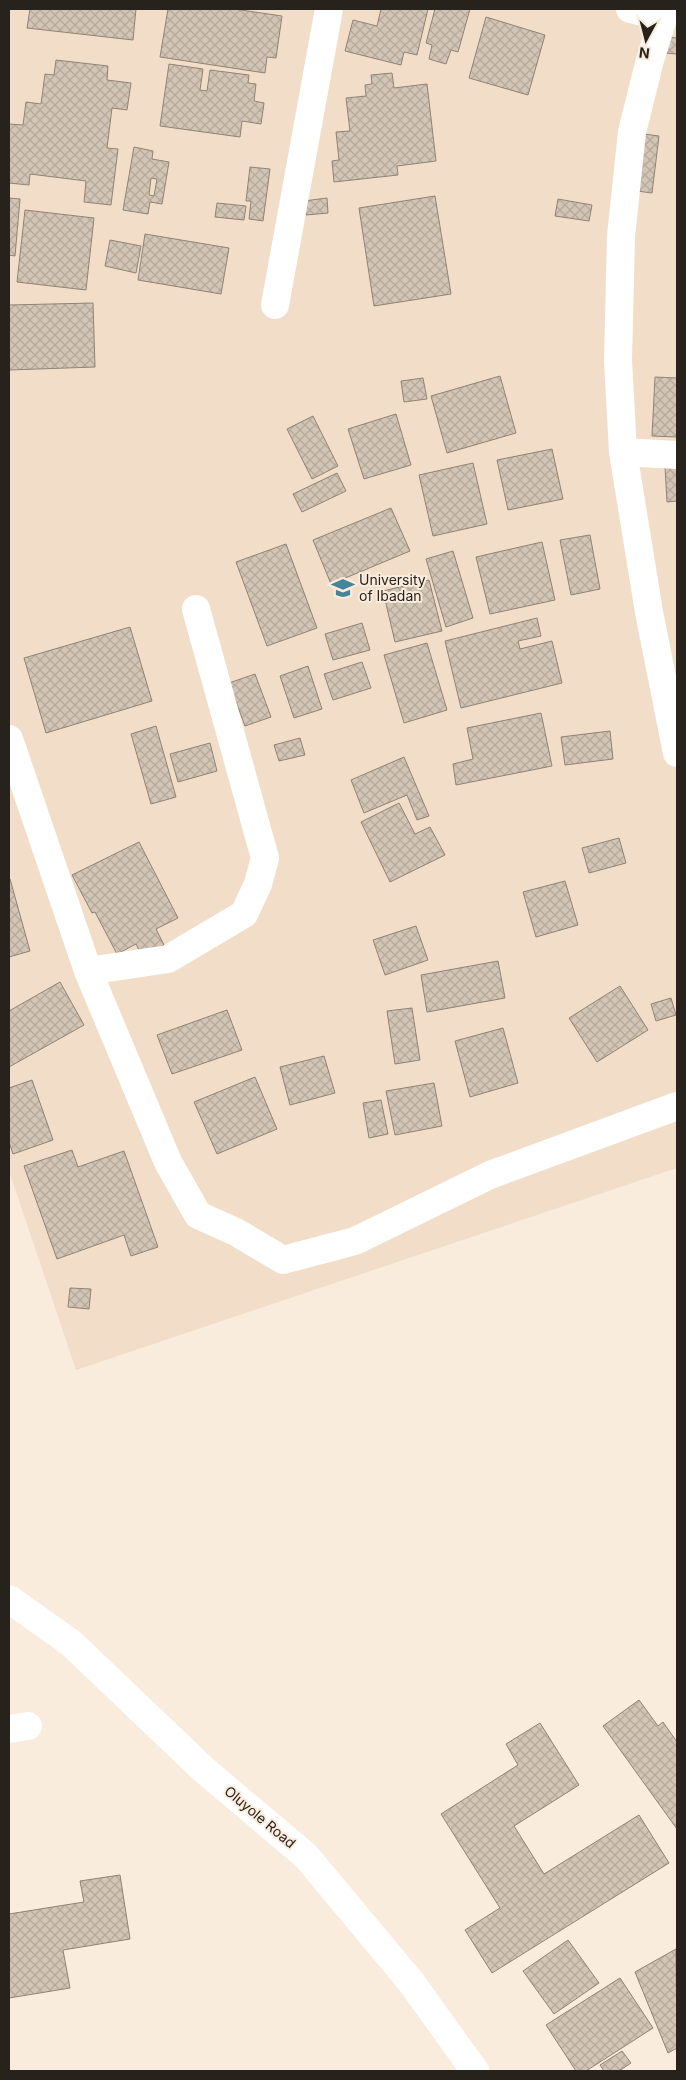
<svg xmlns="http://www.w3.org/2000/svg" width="686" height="2080" font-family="Inter,sans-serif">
<defs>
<pattern id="building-cross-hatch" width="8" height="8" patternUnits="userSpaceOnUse" patternTransform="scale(1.25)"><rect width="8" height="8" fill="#d3c5b5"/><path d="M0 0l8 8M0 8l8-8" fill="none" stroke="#b5a99b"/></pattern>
</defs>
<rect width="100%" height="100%" fill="#faecdc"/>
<!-- built -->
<path fill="#f2dec8" d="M 9,9 L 677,9 L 677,1168 L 76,1370 L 9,1171 Z"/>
<!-- building -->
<path fill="url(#building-cross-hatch)" stroke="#908374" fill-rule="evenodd" d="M 30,9 L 136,9 L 133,40 L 27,28 Z
M 168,9 L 234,9 L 282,16 L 276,58 L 267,57 L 265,73 L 160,57 Z
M 381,9 L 428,9 L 417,55 L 404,52 L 401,65 L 345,51 L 353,20 L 377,26 Z
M 435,9 L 470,9 L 458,52 L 451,50 L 446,64 L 429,59 L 432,45 L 426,43 Z
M 486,17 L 545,35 L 528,95 L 469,78 Z
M 665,37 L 677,38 L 677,54 L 663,53 Z
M 56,60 L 108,66 L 107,80 L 131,83 L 127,110 L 112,108 L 107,148 L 118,149 L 111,205 L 84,202 L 86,181 L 30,174 L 29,185 L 9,183 L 9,124 L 23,125 L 26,102 L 41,104 L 45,74 L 54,75 Z
M 169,64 L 203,69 L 200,90 L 207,91 L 210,70 L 249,75 L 248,83 L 256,84 L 254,101 L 264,103 L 261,124 L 242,121 L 240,137 L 160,126 Z
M 392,73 L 394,88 L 427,84 L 436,161 L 397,166 L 398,175 L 334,182 L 332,161 L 339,160 L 336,132 L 350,131 L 346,98 L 366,96 L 365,85 L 372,84 L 371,75 Z
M 636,133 L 659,136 L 652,193 L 629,190 Z
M 134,147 L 153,151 L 152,159 L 169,162 L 162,204 L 150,202 L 148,214 L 123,210 ZM 151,178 L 157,179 L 154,196 L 149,195 Z
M 250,167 L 270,169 L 263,221 L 249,219 L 251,201 L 246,201 Z
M 435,196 L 451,294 L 374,306 L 359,208 Z
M 9,198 L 20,199 L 15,256 L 9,255 Z
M 327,198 L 328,213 L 306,215 L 304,201 Z
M 558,199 L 592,205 L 589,221 L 555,216 Z
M 217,203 L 246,206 L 244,220 L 215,217 Z
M 25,210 L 94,218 L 86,290 L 17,282 Z
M 145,234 L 229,248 L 221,294 L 138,280 Z
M 110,240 L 141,246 L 136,273 L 105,266 Z
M 93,303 L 95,367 L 9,370 L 9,305 Z
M 500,376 L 516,433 L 447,453 L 431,396 Z
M 655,377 L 677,378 L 677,437 L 652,436 Z
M 423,378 L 427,399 L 404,402 L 401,381 Z
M 396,414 L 411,465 L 364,479 L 348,429 Z
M 313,416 L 338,466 L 312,479 L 287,429 Z
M 552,449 L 563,499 L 508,510 L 497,460 Z
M 473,463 L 487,524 L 433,536 L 419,475 Z
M 677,466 L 677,501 L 667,502 L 665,467 Z
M 337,473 L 346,491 L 302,512 L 293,494 Z
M 391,508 L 410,551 L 331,584 L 313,540 Z
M 590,535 L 600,589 L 571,595 L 560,540 Z
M 542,542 L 555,600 L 490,614 L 476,557 Z
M 286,544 L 317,628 L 267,646 L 236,562 Z
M 453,551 L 473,618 L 446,627 L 426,559 Z
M 429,580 L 442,631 L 395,642 L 383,591 Z
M 537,618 L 541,636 L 518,641 L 520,649 L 552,641 L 562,683 L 461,708 L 445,641 Z
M 362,623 L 370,650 L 333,660 L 325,634 Z
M 130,627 L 152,701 L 46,733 L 24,658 Z
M 427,643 L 447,710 L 404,723 L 384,655 Z
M 362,662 L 371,688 L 333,700 L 324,674 Z
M 308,666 L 322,709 L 294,718 L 280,676 Z
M 255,674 L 271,717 L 245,726 L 229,683 Z
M 541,713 L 552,766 L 456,785 L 453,764 L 473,759 L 467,728 Z
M 156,726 L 176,797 L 151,804 L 131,734 Z
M 610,731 L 613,759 L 565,765 L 561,737 Z
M 300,738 L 305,755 L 279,761 L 274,745 Z
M 210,743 L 217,771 L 178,782 L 170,754 Z
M 404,757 L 429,816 L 417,820 L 407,795 L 364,813 L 351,780 Z
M 399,803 L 415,834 L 430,827 L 445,855 L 390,882 L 361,822 Z
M 619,838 L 626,863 L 589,873 L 582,848 Z
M 139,842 L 178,918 L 156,929 L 164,945 L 142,956 L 136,944 L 117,954 L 95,912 L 92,913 L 72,875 Z
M 10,879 L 30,951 L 9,957 L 9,880 Z
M 565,881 L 578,925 L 536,937 L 523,892 Z
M 416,926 L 428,960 L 385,975 L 373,940 Z
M 498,961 L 505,998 L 427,1012 L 421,975 Z
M 60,982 L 84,1025 L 9,1067 L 9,1011 Z
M 620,986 L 648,1030 L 597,1062 L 569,1018 Z
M 671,998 L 676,1015 L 656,1021 L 651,1004 Z
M 412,1008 L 420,1060 L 395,1064 L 387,1011 Z
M 227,1010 L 242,1050 L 172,1074 L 157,1035 Z
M 503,1028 L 518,1083 L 470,1097 L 455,1041 Z
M 324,1056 L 335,1093 L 290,1105 L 280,1067 Z
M 255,1077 L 277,1129 L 217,1154 L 194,1102 Z
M 32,1080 L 53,1140 L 13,1154 L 9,1142 L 9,1088 Z
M 434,1083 L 442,1126 L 395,1135 L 386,1091 Z
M 381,1100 L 388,1134 L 369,1138 L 363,1103 Z
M 72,1150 L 78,1167 L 124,1151 L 158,1247 L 131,1256 L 124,1235 L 57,1259 L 24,1166 Z
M 70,1288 L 91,1289 L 89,1309 L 68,1307 Z
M 639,1700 L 658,1726 L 663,1722 L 677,1742 L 677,1829 L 603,1726 Z
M 540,1723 L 579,1785 L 514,1826 L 544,1874 L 639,1815 L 669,1863 L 492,1973 L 465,1930 L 500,1908 L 441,1814 L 518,1765 L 506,1744 Z
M 120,1875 L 130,1939 L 63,1950 L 70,1988 L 9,1998 L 9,1914 L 84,1902 L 80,1881 Z
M 568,1940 L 599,1983 L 554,2014 L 523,1971 Z
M 676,1949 L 677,2048 L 668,2053 L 635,1972 Z
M 620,1978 L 653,2028 L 586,2071 L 576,2071 L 546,2025 Z
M 622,2051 L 631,2063 L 619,2071 L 604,2071 L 600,2065 Z"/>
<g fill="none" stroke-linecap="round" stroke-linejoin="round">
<!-- minor -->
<path stroke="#fff" stroke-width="28" d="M 630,9 L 663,17
M 666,9 L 650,60 L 632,132 L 621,236 L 618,361 L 623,452 L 649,612 L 677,753
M 275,305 L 329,9
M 623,452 L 677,455
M 9,739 L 88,971 L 168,1162 L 198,1215 L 236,1232 L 283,1260 L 355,1241 L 490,1175 L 677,1106
M 88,971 L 168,959 L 244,914 L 258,884 L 265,858 L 196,609
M 9,1599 L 71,1643 L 203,1769 L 306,1856 L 411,1982 L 475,2071
M 9,1729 L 28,1726"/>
</g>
<!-- icons -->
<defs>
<symbol id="university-bare" viewBox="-9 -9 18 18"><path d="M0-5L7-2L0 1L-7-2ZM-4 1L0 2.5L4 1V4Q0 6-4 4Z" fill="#458599" stroke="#faecdc" stroke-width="2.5" paint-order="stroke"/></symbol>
</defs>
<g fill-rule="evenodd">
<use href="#university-bare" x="327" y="572" width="32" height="32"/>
</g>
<g text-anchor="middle" stroke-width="4" stroke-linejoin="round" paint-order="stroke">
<!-- poi labels -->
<g font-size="14" fill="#27221c" stroke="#faecdc" text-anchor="start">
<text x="359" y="585">University<tspan x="359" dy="16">of Ibadan</tspan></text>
</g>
<!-- street labels -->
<g font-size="14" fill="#27221c" stroke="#faecdc">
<text transform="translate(260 1817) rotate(40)" y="5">Oluyole Road</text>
</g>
</g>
<!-- border -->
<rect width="686" height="2080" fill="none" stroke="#27221c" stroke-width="20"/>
<!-- north arrow -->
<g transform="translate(646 40) rotate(187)" stroke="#faecdc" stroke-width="4" paint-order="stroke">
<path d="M0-4L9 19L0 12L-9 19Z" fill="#27221c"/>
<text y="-8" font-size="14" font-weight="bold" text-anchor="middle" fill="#27221c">N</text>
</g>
</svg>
